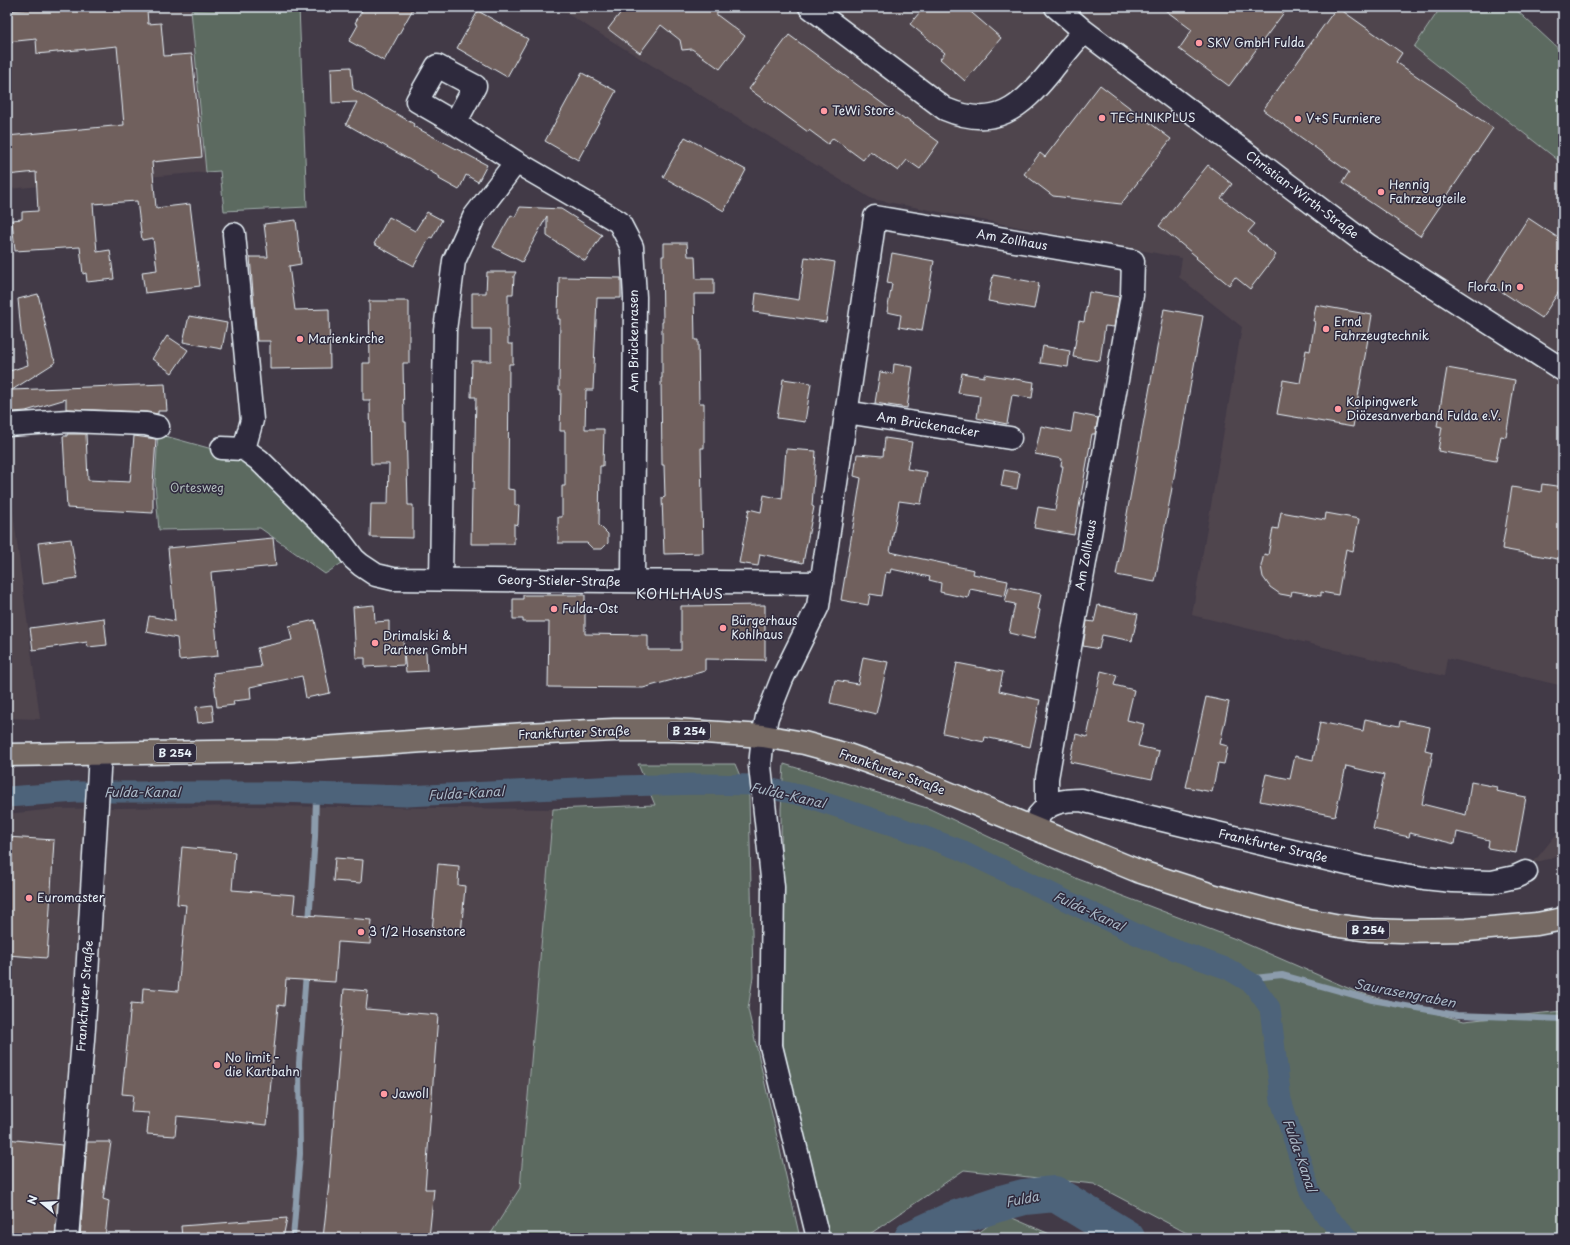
<svg xmlns="http://www.w3.org/2000/svg" width="1570" height="1245" font-family="'Playpen Sans',sans-serif">
<rect width="100%" height="100%" fill="#423a47"/>
<filter id="ink" filterUnits="userSpaceOnUse"><feTurbulence type="fractalNoise" baseFrequency=".025" numOctaves="2"/><feDisplacementMap in="SourceGraphic" scale="8" xChannelSelector="R" yChannelSelector="G"/><feConvolveMatrix kernelMatrix="1 2 1 2 8 2 1 2 1" color-interpolation-filters="sRGB"/></filter>
<g filter="url(#ink)">
<!-- built -->
<path fill="#50454e" d="M 7,7 L 186,7 L 191,10 L 206,172 L 7,189 Z
M 556,7 L 1441,7 L 1415,47 L 1563,164 L 1563,686 L 1447,658 L 1444,676 L 1192,615 L 1242,327 L 1179,277 L 1182,258 L 872,199 Z
M 7,466 L 40,719 L 7,718 Z
M 249,806 L 553,809 L 520,1188 L 488,1238 L 7,1238 L 7,814 L 55,809 Z
M 1563,826 L 1563,855 L 1533,863 Z"/>
<!-- green -->
<path fill="#5b6a61" stroke="#a2aeac" d="M 232,7 L 299,7 L 307,207 L 224,211 L 220,171 L 206,172 L 191,10 Z
M 1441,7 L 1513,7 L 1563,53 L 1563,164 L 1414,47 Z
M 158,434 L 248,459 L 336,542 L 342,563 L 325,574 L 260,528 L 159,530 L 155,483 Z
M 638,764 L 735,764 L 749,797 L 753,977 L 748,1009 L 800,1238 L 488,1238 L 520,1188 L 553,809 L 655,805 Z
M 784,764 L 930,809 L 1078,879 L 1233,938 L 1357,992 L 1464,1021 L 1563,1011 L 1563,1238 L 1196,1238 L 1094,1184 L 964,1170 L 864,1238 L 829,1238 L 783,1047 L 781,809 Z
M 1003,1214 L 1059,1238 L 972,1238 Z"/>
<g fill="none" stroke-linecap="round" stroke-linejoin="round">
<!-- stream -->
<path stroke="#8c9cac" stroke-width="6" d="M 309,922 L 315,837 L 316,794
M 1245,979 L 1282,975 L 1372,1000 L 1457,1015 L 1563,1019
M 1124,1236 L 1124,1238
M 293,1238 L 300,1154 L 299,1063 L 306,973"/>
<!-- canal -->
<path stroke="#4e637a" stroke-width="21" d="M 7,797 L 77,792 L 278,792 L 406,796 L 619,786 L 703,784 L 753,785 L 804,796 L 904,829 L 961,850 L 1140,936 L 1178,951 L 1228,969 L 1253,984 L 1270,1008 L 1281,1100 L 1310,1191 L 1327,1217 L 1349,1238"/>
<!-- river -->
<path stroke="#4e637a" stroke-width="36" d="M 912,1238 L 953,1219 L 998,1204 L 1024,1197 L 1055,1194 L 1127,1238"/>
</g>
<!-- building -->
<path fill="#6f605d" stroke="#e8f1f8" d="M 56,7 L 121,7 L 121,12 L 147,10 L 148,24 L 161,23 L 164,56 L 192,54 L 202,157 L 152,162 L 156,208 L 190,204 L 200,286 L 145,293 L 142,272 L 157,270 L 153,238 L 142,240 L 137,201 L 93,204 L 97,252 L 110,250 L 114,279 L 87,282 L 86,273 L 83,274 L 80,247 L 15,251 L 12,220 L 22,219 L 22,212 L 38,211 L 36,172 L 7,175 L 7,136 L 124,125 L 117,46 L 37,54 L 36,39 L 7,42 L 7,11 Z
M 364,7 L 414,7 L 384,61 L 349,41 L 358,25 L 355,23 Z
M 625,7 L 716,7 L 717,15 L 745,36 L 720,69 L 692,49 L 682,50 L 680,40 L 661,25 L 640,53 L 608,29 Z
M 924,7 L 965,7 L 1001,38 L 965,81 L 940,59 L 945,53 L 910,24 Z
M 1161,7 L 1288,7 L 1229,86 L 1179,49 L 1192,30 Z
M 1337,7 L 1402,53 L 1396,62 L 1493,128 L 1420,236 L 1342,183 L 1349,172 L 1263,110 Z
M 478,11 L 528,39 L 507,77 L 457,48 Z
M 789,35 L 905,120 L 906,118 L 939,142 L 920,169 L 907,160 L 898,171 L 870,151 L 863,160 L 833,138 L 828,144 L 809,130 L 808,132 L 749,89 Z
M 351,67 L 353,89 L 414,124 L 413,126 L 487,165 L 478,182 L 466,175 L 459,190 L 439,179 L 440,177 L 346,124 L 357,102 L 332,103 L 331,68 Z
M 582,73 L 616,91 L 578,160 L 545,141 Z
M 1100,85 L 1171,139 L 1121,204 L 1053,196 L 1024,174 L 1040,153 L 1045,157 Z
M 685,137 L 746,170 L 724,211 L 663,177 Z
M 1208,165 L 1232,184 L 1221,198 L 1255,224 L 1248,232 L 1276,255 L 1250,289 L 1235,277 L 1229,285 L 1196,258 L 1197,257 L 1159,226 Z
M 520,207 L 561,209 L 602,235 L 585,261 L 547,236 L 547,216 L 522,262 L 493,247 L 511,215 L 515,217 Z
M 427,212 L 442,220 L 432,238 L 430,237 L 414,266 L 374,244 L 389,217 L 415,231 Z
M 1528,218 L 1563,241 L 1563,285 L 1542,318 L 1487,282 Z
M 296,220 L 301,264 L 289,266 L 295,310 L 329,309 L 330,368 L 270,369 L 270,341 L 257,341 L 250,257 L 268,257 L 264,224 Z
M 664,243 L 687,243 L 688,256 L 695,256 L 696,279 L 714,279 L 714,294 L 694,294 L 695,340 L 698,340 L 699,403 L 704,403 L 704,448 L 701,448 L 703,553 L 664,554 L 662,498 L 665,497 L 664,465 L 662,465 L 661,378 L 662,378 L 662,322 L 663,322 L 662,256 L 664,256 Z
M 892,253 L 934,261 L 922,331 L 899,327 L 901,315 L 887,312 L 892,284 L 887,283 Z
M 805,257 L 835,262 L 826,322 L 754,312 L 756,293 L 799,300 Z
M 487,272 L 516,272 L 514,276 L 513,294 L 508,294 L 508,344 L 513,344 L 513,364 L 509,364 L 508,489 L 515,490 L 515,505 L 519,505 L 518,525 L 514,524 L 514,544 L 471,544 L 472,489 L 474,489 L 476,397 L 471,397 L 472,361 L 491,361 L 491,329 L 472,329 L 472,293 L 486,293 Z
M 993,275 L 1039,283 L 1034,309 L 988,301 Z
M 559,277 L 621,278 L 621,298 L 597,298 L 593,390 L 586,390 L 585,429 L 604,429 L 603,466 L 600,466 L 599,525 L 608,534 L 608,543 L 602,549 L 593,549 L 587,543 L 558,543 L 558,517 L 562,517 L 562,486 L 565,486 L 565,431 L 560,431 L 561,390 L 559,390 L 560,319 L 558,319 Z
M 1089,292 L 1119,297 L 1114,327 L 1105,326 L 1100,361 L 1073,357 L 1079,321 L 1084,322 Z
M 38,294 L 53,357 L 56,362 L 12,390 L 165,384 L 167,411 L 158,411 L 158,414 L 146,412 L 66,409 L 66,399 L 26,411 L 12,412 L 7,396 L 7,372 L 28,365 L 21,332 L 18,299 Z
M 369,301 L 409,301 L 409,363 L 403,363 L 404,422 L 406,422 L 408,505 L 413,505 L 413,538 L 370,537 L 371,504 L 388,504 L 389,464 L 371,464 L 370,400 L 363,400 L 363,363 L 370,363 Z
M 1316,305 L 1372,315 L 1353,427 L 1277,414 L 1283,380 L 1300,383 L 1306,350 L 1310,351 L 1315,321 L 1313,321 Z
M 1164,309 L 1203,316 L 1155,582 L 1116,575 Z
M 189,316 L 227,323 L 222,349 L 183,342 Z
M 167,336 L 188,350 L 172,373 L 152,359 Z
M 1043,346 L 1070,351 L 1068,367 L 1040,363 Z
M 894,364 L 913,367 L 907,408 L 875,403 L 880,372 L 893,374 Z
M 1447,368 L 1515,380 L 1506,437 L 1501,436 L 1496,461 L 1438,451 L 1442,427 L 1437,426 Z
M 962,373 L 984,377 L 984,374 L 1034,382 L 1032,398 L 1012,395 L 1007,424 L 977,418 L 980,396 L 958,393 Z
M 783,379 L 811,383 L 805,422 L 777,418 Z
M 1074,413 L 1098,418 L 1095,434 L 1092,434 L 1074,535 L 1034,528 L 1038,507 L 1055,510 L 1063,466 L 1061,466 L 1062,459 L 1035,454 L 1041,426 L 1071,432 Z
M 67,434 L 86,434 L 88,480 L 130,482 L 134,436 L 156,439 L 153,484 L 153,513 L 67,508 L 63,436 L 67,436 Z
M 885,438 L 912,442 L 907,469 L 927,472 L 921,504 L 899,501 L 890,552 L 974,570 L 973,574 L 1008,581 L 1005,596 L 970,589 L 968,598 L 940,592 L 941,583 L 929,580 L 930,577 L 891,569 L 890,573 L 886,572 L 882,596 L 870,594 L 868,605 L 841,600 L 861,478 L 854,476 L 857,454 L 883,456 Z
M 786,449 L 816,451 L 812,506 L 814,507 L 803,563 L 760,554 L 758,566 L 739,563 L 749,509 L 761,512 L 764,495 L 782,499 Z
M 1004,470 L 1020,473 L 1017,489 L 1001,486 Z
M 1542,484 L 1563,487 L 1563,560 L 1502,549 L 1512,487 L 1541,492 Z
M 1281,512 L 1325,520 L 1326,513 L 1359,519 L 1353,551 L 1346,549 L 1338,595 L 1321,592 L 1321,596 L 1292,591 L 1291,596 L 1280,594 L 1270,587 L 1263,577 L 1261,566 L 1264,554 L 1268,555 L 1273,528 L 1278,529 Z
M 273,538 L 276,566 L 211,572 L 218,656 L 179,660 L 177,638 L 146,632 L 149,616 L 175,621 L 168,548 Z
M 71,539 L 77,578 L 43,583 L 38,543 Z
M 1009,587 L 1041,594 L 1038,609 L 1040,610 L 1034,639 L 1009,633 L 1015,604 L 1005,602 Z
M 523,595 L 585,595 L 585,634 L 648,635 L 648,650 L 681,650 L 681,606 L 765,605 L 765,660 L 705,659 L 705,671 L 643,688 L 548,687 L 549,622 L 523,622 L 523,619 L 513,619 L 513,599 L 523,599 Z
M 374,605 L 375,622 L 389,621 L 389,636 L 403,635 L 404,665 L 365,667 L 365,658 L 356,658 L 353,607 Z
M 1098,605 L 1138,614 L 1132,641 L 1102,635 L 1099,649 L 1083,646 L 1087,621 L 1094,622 Z
M 104,618 L 107,645 L 88,647 L 87,642 L 33,650 L 30,628 Z
M 315,620 L 330,693 L 306,698 L 302,676 L 250,687 L 251,699 L 233,701 L 234,705 L 217,707 L 213,673 L 261,667 L 257,648 L 292,640 L 289,626 Z
M 426,652 L 427,671 L 406,672 L 404,653 Z
M 863,657 L 888,662 L 876,714 L 830,703 L 835,680 L 858,684 Z
M 957,663 L 1003,672 L 999,691 L 1040,700 L 1030,747 L 985,737 L 984,742 L 943,733 Z
M 1101,671 L 1117,675 L 1114,685 L 1134,690 L 1127,720 L 1144,724 L 1138,746 L 1159,751 L 1152,779 L 1070,762 L 1076,734 L 1087,737 Z
M 1206,697 L 1229,702 L 1220,744 L 1228,746 L 1224,764 L 1218,763 L 1212,792 L 1186,787 Z
M 212,705 L 214,721 L 198,723 L 196,707 Z
M 1365,719 L 1399,726 L 1400,721 L 1430,727 L 1425,750 L 1433,752 L 1422,804 L 1466,815 L 1471,782 L 1497,787 L 1496,791 L 1526,797 L 1516,853 L 1488,848 L 1489,840 L 1457,832 L 1455,844 L 1410,833 L 1409,837 L 1373,829 L 1384,775 L 1346,766 L 1335,816 L 1260,801 L 1266,774 L 1290,779 L 1295,756 L 1313,760 L 1320,722 L 1363,731 Z
M 7,837 L 54,840 L 47,958 L 7,955 Z
M 182,847 L 235,852 L 232,890 L 295,895 L 293,914 L 372,920 L 370,944 L 338,942 L 335,982 L 286,979 L 284,1006 L 278,1005 L 267,1125 L 177,1116 L 175,1136 L 147,1134 L 149,1113 L 131,1112 L 133,1095 L 122,1094 L 131,1003 L 142,1004 L 143,988 L 178,991 L 186,905 L 177,904 Z
M 335,858 L 363,860 L 361,883 L 333,881 Z
M 438,864 L 459,866 L 458,885 L 465,886 L 461,935 L 432,932 Z
M 344,989 L 368,991 L 366,1009 L 438,1015 L 425,1189 L 434,1189 L 429,1238 L 323,1238 L 329,1183 Z
M 7,1139 L 62,1145 L 55,1238 L 7,1238 Z
M 87,1142 L 111,1142 L 103,1199 L 109,1201 L 105,1238 L 80,1238 Z
M 287,1218 L 283,1238 L 182,1238 L 181,1226 Z"/>
<g fill="none" stroke-linecap="round" stroke-linejoin="round">
<defs>
<path id="minor" d="M 810,7 L 945,109 C 995,130 1020,109 1051,71 C 1062,57 1073,44 1084,31
M 1056,7 L 1084,31 L 1368,245 L 1563,370
M 455,123 L 475,86 L 437,66 L 417,101 L 455,123 L 516,162 L 619,222 L 632,247 L 635,297 L 633,581
M 234,234 L 252,420 L 244,449
M 846,412 L 1010,438
M 7,425 L 68,421 L 146,424 L 158,427
M 222,448 L 244,449 L 259,460 L 339,539 L 354,559 L 361,565 L 376,575 L 393,579 L 822,583
M 441,579 L 445,330 L 454,261 L 474,217 L 516,162
M 763,736 L 767,717 L 782,679 L 818,606 L 875,217 L 1133,261 L 1132,295 L 1047,778 L 1047,806
M 1038,816 C 1049,802 1064,800 1081,800 L 1208,831 L 1360,867 L 1424,878 L 1452,881 L 1492,882 L 1515,877 L 1526,872
M 67,1238 L 84,1027 L 100,753"/>
<path id="tertiary" d="M 763,736 L 760,766 L 773,887 L 771,1046 L 818,1238"/>
<path id="primary" d="M 7,755 L 279,751 L 525,734 L 614,730 L 675,730 L 763,736 L 804,743 L 848,755 L 907,776 L 1138,871 L 1212,895 L 1293,917 L 1340,926 L 1370,930 L 1401,931 L 1467,930 L 1537,924 L 1563,919"/>
</defs>
<!-- minor casing -->
<use href="#minor" stroke="#e8f1f8" stroke-width="25"/>
<!-- tertiary casing -->
<use href="#tertiary" stroke="#e8f1f8" stroke-width="25"/>
<!-- primary casing -->
<use href="#primary" stroke="#e8f1f8" stroke-width="25"/>
<!-- minor -->
<use href="#minor" stroke="#2f2a3d" stroke-width="22"/>
<!-- tertiary -->
<use href="#tertiary" stroke="#2f2a3d" stroke-width="22"/>
<!-- primary -->
<use href="#primary" stroke="#756964" stroke-width="22"/>
<!-- rail -->
<path stroke="#e8f1f8" stroke-width="3" d="M 1556,7 L 1563,14"/>
</g>
</g>
<!-- markers -->
<g fill="#ff9aa2" stroke="#2f2a3d" stroke-width="1.5">
<circle cx="1199" cy="43" r="4"/>
<circle cx="824" cy="111" r="4"/>
<circle cx="1102" cy="118" r="4"/>
<circle cx="1298" cy="119" r="4"/>
<circle cx="1381" cy="192" r="4"/>
<circle cx="1520" cy="287" r="4"/>
<circle cx="1326" cy="329" r="4"/>
<circle cx="300" cy="339" r="4"/>
<circle cx="1338" cy="409" r="4"/>
<circle cx="554" cy="609" r="4"/>
<circle cx="723" cy="628" r="4"/>
<circle cx="375" cy="643" r="4"/>
<circle cx="29" cy="898" r="4"/>
<circle cx="361" cy="932" r="4"/>
<circle cx="217" cy="1065" r="4"/>
<circle cx="384" cy="1094" r="4"/>
</g>
<g text-anchor="middle" stroke-width="3" stroke-linejoin="round" paint-order="stroke">
<!-- shield labels -->
<g fill="#2f2a3d" stroke="#b0b5c0" stroke-width="1">
<rect x="668" y="722" width="42" height="18" rx="3"/>
<rect x="154" y="744" width="42" height="18" rx="3"/>
<rect x="1347" y="921" width="42" height="18" rx="3"/>
</g>
<g font-size="11" font-weight="bold" fill="#e8f1f8">
<text x="689" y="735">B 254</text>
<text x="175" y="757">B 254</text>
<text x="1368" y="934">B 254</text>
</g>
<!-- poi labels -->
<g font-size="12" fill="#e8f1f8" stroke="#2f2a3d" text-anchor="start">
<text x="1207" y="47">SKV GmbH Fulda</text>
<text x="832" y="115">TeWi Store</text>
<text x="1110" y="122">TECHNIKPLUS</text>
<text x="1306" y="123">V+S Furniere</text>
<text x="1389" y="189">Hennig<tspan x="1389" dy="14">Fahrzeugteile</tspan></text>
<text x="1512" y="291" text-anchor="end">Flora In</text>
<text x="1334" y="326">Ernd<tspan x="1334" dy="14">Fahrzeugtechnik</tspan></text>
<text x="308" y="343">Marienkirche</text>
<text x="1346" y="406">Kolpingwerk<tspan x="1346" dy="14">Diözesanverband Fulda e.V.</tspan></text>
<text x="562" y="613">Fulda-Ost</text>
<text x="731" y="625">Bürgerhaus<tspan x="731" dy="14">Kohlhaus</tspan></text>
<text x="383" y="640">Drimalski &amp;<tspan x="383" dy="14">Partner GmbH</tspan></text>
<text x="37" y="902">Euromaster</text>
<text x="369" y="936">3 1/2 Hosenstore</text>
<text x="225" y="1062">No limit -<tspan x="225" dy="14">die Kartbahn</tspan></text>
<text x="392" y="1098">Jawoll</text>
</g>
<!-- street labels -->
<g font-size="12" fill="#e8f1f8" stroke="#2f2a3d">
<text transform="translate(1302 195) rotate(37)" y="4">Christian-Wirth-Straße</text>
<text transform="translate(1012 240) rotate(10)" y="4">Am Zollhaus</text>
<text transform="translate(634 341) rotate(-90)" y="4">Am Brückenrasen</text>
<text transform="translate(928 425) rotate(9)" y="4">Am Brückenacker</text>
<text transform="translate(1086 555) rotate(-80)" y="4">Am Zollhaus</text>
<text transform="translate(559 581) rotate(1)" y="4">Georg-Stieler-Straße</text>
<text transform="translate(574 733) rotate(-2)" y="4">Frankfurter Straße</text>
<text transform="translate(892 772) rotate(20)" y="4">Frankfurter Straße</text>
<text transform="translate(1273 846) rotate(13)" y="4">Frankfurter Straße</text>
<text transform="translate(85 996) rotate(-86)" y="4">Frankfurter Straße</text>
</g>
<!-- park labels -->
<g font-size="12" fill="#b0bbbc" stroke="#2f2a3d">
<text x="197" y="492">Ortesweg</text>
</g>
<!-- water labels -->
<g font-size="13" font-style="italic" fill="#aab8c6" stroke="#2f2a3d">
<text x="142" y="797">Fulda-Kanal</text>
<text transform="translate(466 793) rotate(-3)" y="5">Fulda-Kanal</text>
<text transform="translate(788 795) rotate(13)" y="5">Fulda-Kanal</text>
<text transform="translate(1089 911) rotate(25)" y="5">Fulda-Kanal</text>
<text transform="translate(1405 993) rotate(11)" y="5">Saurasengraben</text>
<text transform="translate(1300 1155) rotate(71)" y="5">Fulda-Kanal</text>
<text transform="translate(1022 1199) rotate(-11)" y="5">Fulda</text>
</g>
<!-- quarter labels -->
<g font-size="14" letter-spacing="1" fill="#e8f1f8" stroke="#2f2a3d">
<text x="680" y="599">KOHLHAUS</text>
</g>
</g>
<!-- margin -->
<rect width="1570" height="1245" fill="none" stroke="#2f2a3d" stroke-width="24"/>
<rect x="12" y="12" width="1546" height="1221" fill="none" stroke="#e8f1f8" stroke-width="1.5" filter="url(#ink)"/>
<!-- north arrow -->
<g transform="translate(42 1203) rotate(288)" stroke="#2f2a3d" stroke-width="3" paint-order="stroke">
<path d="M0-3L7 15L0 10L-7 15Z" fill="#e8f1f8"/>
<text y="-6" font-size="11" font-weight="bold" text-anchor="middle" fill="#e8f1f8">N</text>
</g>
</svg>
